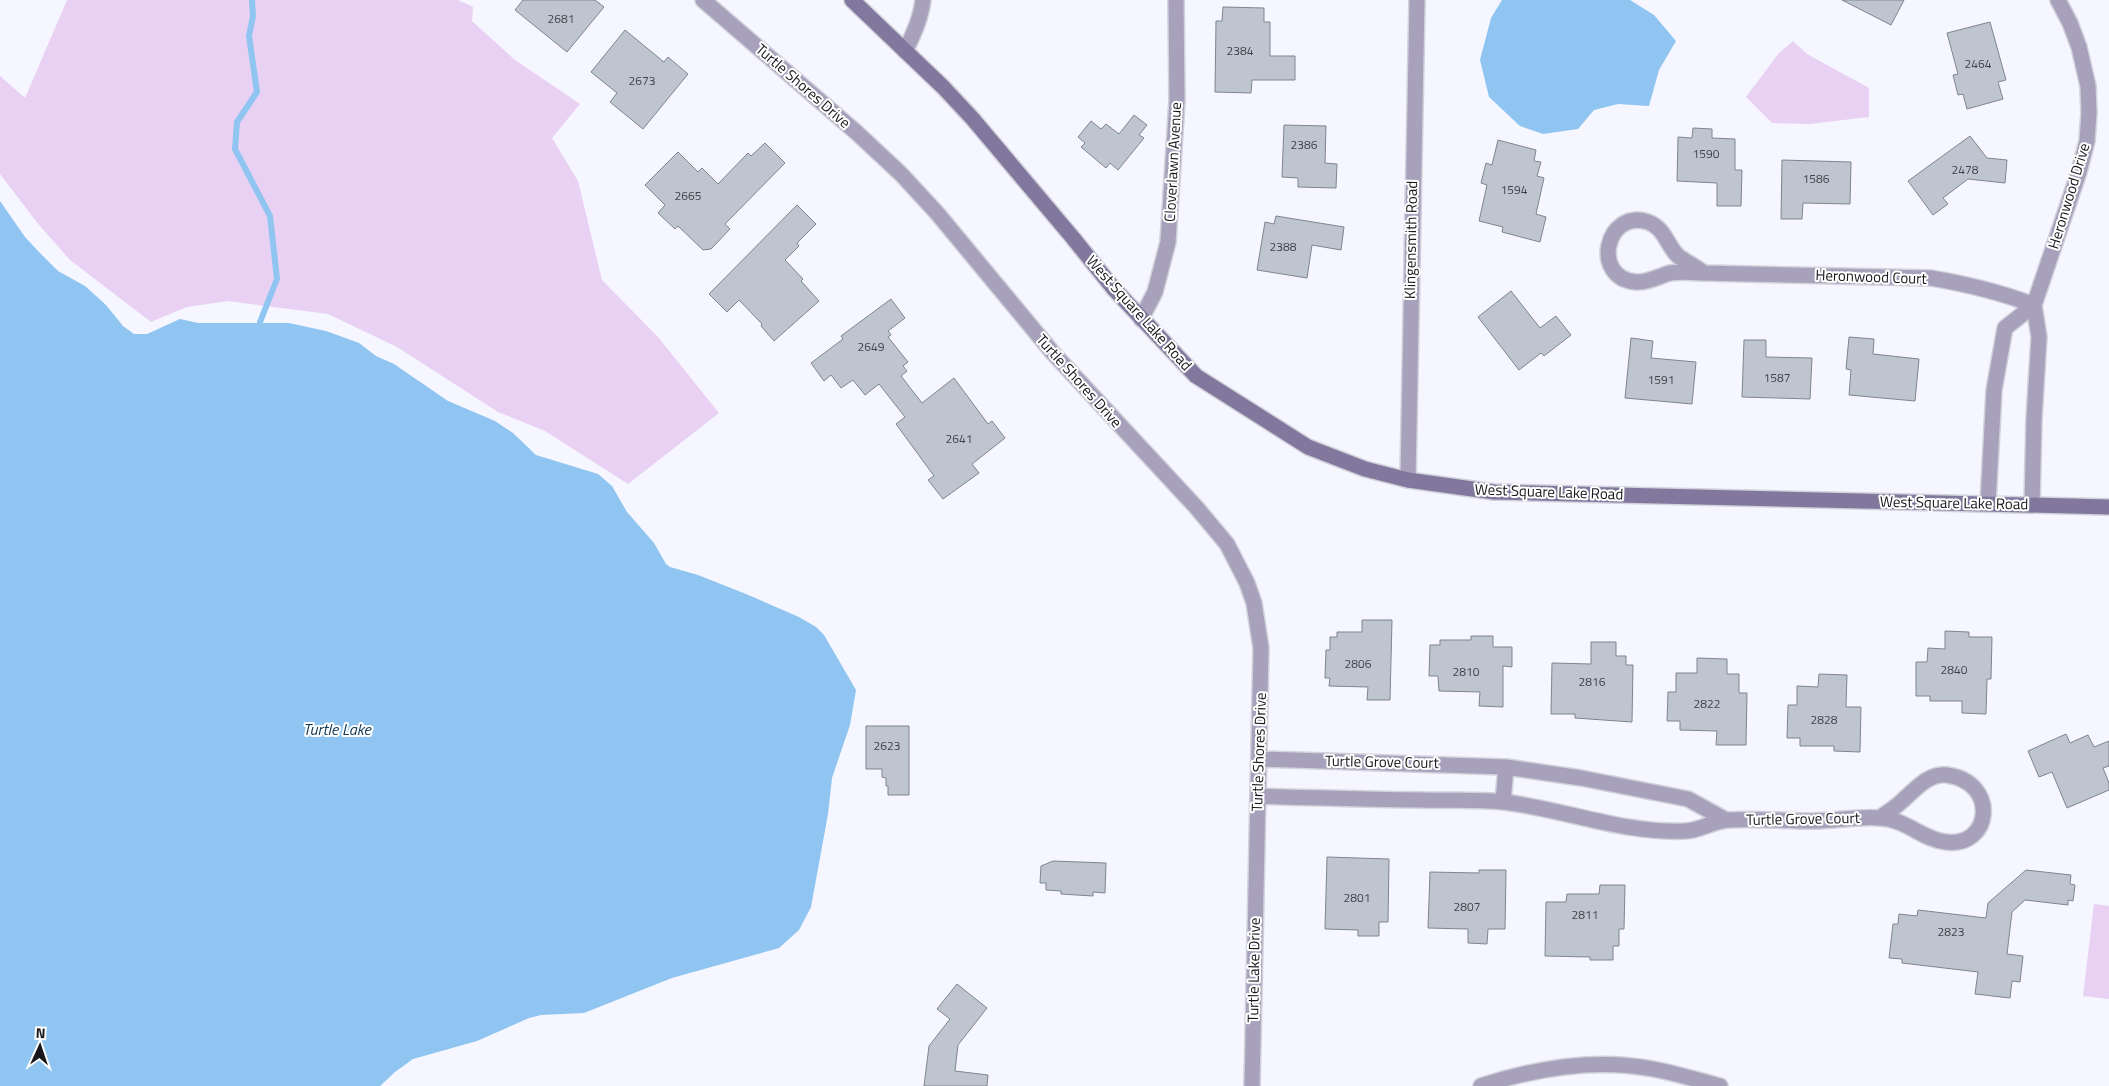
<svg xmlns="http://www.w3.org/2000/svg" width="2109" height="1086" font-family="'Titillium Web',sans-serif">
<rect width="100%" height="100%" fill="#f5f6ff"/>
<!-- green -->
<path fill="#e9d1f3" d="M 67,0 L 458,0 L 473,7 L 472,21 L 515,60 L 580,104 L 552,138 L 578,181 L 602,280 L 658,337 L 719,413 L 628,484 L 545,431 L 498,412 L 397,347 L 328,314 L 228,301 L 187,307 L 151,322 L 70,260 L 39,225 L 0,174 L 0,76 L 25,98 Z
M 1793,41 L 1807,54 L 1869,88 L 1869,117 L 1810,124 L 1772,123 L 1746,97 L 1779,53 Z
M 2094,904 L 2109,906 L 2109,999 L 2083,996 Z"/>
<!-- water -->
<path fill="#8fc5f0" d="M 1502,0 L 1630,0 L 1654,15 L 1676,41 L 1659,70 L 1649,106 L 1618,104 L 1594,110 L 1578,129 L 1543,134 L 1520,126 L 1489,97 L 1480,60 L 1491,18 Z
M 0,201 L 25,237 L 39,252 L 58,271 L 85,286 L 106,305 L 123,326 L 134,334 L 147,334 L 180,319 L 198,323 L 289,323 L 326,331 L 359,343 L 376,356 L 394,364 L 448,401 L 495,421 L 513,433 L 536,455 L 598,474 L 612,486 L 627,512 L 654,543 L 666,564 L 670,567 L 698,575 L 746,594 L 799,617 L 816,627 L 824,635 L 856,690 L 850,725 L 832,778 L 828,814 L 811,907 L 799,930 L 779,948 L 672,978 L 584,1013 L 541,1015 L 529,1018 L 477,1041 L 413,1059 L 395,1072 L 380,1086 L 0,1086 Z"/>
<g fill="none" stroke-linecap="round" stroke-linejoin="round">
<!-- stream -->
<path stroke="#8fc5f0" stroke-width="6" d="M 252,0 L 253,16 L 249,36 L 257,92 L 237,122 L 235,149 L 270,216 L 277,279 L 260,322"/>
</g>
<!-- building -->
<path fill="#bec5d1" stroke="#7f8590" d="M 523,0 L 595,0 L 604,7 L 567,52 L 515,10 Z
M 1842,0 L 1904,0 L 1891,25 Z
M 1223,7 L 1264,8 L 1264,22 L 1270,22 L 1270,56 L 1295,56 L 1295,80 L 1252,80 L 1251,93 L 1215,92 L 1216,21 L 1222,21 Z
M 1990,22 L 2006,80 L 1998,82 L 2003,99 L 1967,109 L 1963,94 L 1958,95 L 1953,75 L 1958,74 L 1947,33 Z
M 625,30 L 664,62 L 668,57 L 688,74 L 643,129 L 610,102 L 617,93 L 591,72 Z
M 1134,115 L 1147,125 L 1139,135 L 1144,138 L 1118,170 L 1110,163 L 1106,168 L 1081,147 L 1085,143 L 1078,137 L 1091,121 L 1101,129 L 1106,124 L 1119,134 Z
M 1284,125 L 1326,126 L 1325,163 L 1337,164 L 1336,188 L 1298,187 L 1298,178 L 1282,177 Z
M 1693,128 L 1712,129 L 1712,138 L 1735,139 L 1735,170 L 1742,170 L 1741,206 L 1717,206 L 1717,183 L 1677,181 L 1678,137 L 1692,138 Z
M 1970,136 L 1987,158 L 2007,160 L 2005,183 L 1968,179 L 1943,198 L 1948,204 L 1933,215 L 1908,181 Z
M 1498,140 L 1536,150 L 1534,161 L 1541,162 L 1537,176 L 1544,178 L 1536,214 L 1546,217 L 1540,242 L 1502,232 L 1503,227 L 1479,221 L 1487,185 L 1481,183 L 1486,163 L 1492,165 Z
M 765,143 L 785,163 L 725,224 L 730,229 L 711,249 L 703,250 L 678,226 L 675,229 L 658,213 L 665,205 L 645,185 L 678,152 L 698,172 L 702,168 L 718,184 L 748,153 L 751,156 Z
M 1782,160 L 1851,162 L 1850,204 L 1803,203 L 1802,219 L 1781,219 Z
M 797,205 L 816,224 L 797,243 L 799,246 L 785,260 L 803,279 L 801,281 L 819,301 L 774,341 L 761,326 L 762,324 L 739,300 L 727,312 L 709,294 Z
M 1276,216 L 1344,227 L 1341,250 L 1312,245 L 1307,278 L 1257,270 L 1265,222 L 1274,224 Z
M 1511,291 L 1540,328 L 1556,316 L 1571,335 L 1544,356 L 1541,353 L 1519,370 L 1478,317 Z
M 891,299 L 905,318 L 888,331 L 891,335 L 888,337 L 908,362 L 903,366 L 907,371 L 901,376 L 922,403 L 954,378 L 988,424 L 992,421 L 1005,438 L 972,464 L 979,473 L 943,499 L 928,480 L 934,476 L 896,424 L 905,417 L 879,384 L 865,395 L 853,380 L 841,388 L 831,375 L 824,381 L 811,363 L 843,339 L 841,336 Z
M 1849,337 L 1874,339 L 1873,354 L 1919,359 L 1915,401 L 1849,395 L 1851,370 L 1846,369 Z
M 1631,338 L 1653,341 L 1651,358 L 1696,362 L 1692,404 L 1625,398 Z
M 1744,340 L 1766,340 L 1766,357 L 1812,358 L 1810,399 L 1742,397 Z
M 1362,620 L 1392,620 L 1390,700 L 1367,700 L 1368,687 L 1329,686 L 1330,678 L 1325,678 L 1326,650 L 1330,650 L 1330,637 L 1337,637 L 1337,632 L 1362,632 Z
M 1945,631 L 1969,632 L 1969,637 L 1992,637 L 1991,679 L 1987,679 L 1986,714 L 1962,713 L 1962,701 L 1930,701 L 1930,696 L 1916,696 L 1916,662 L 1927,662 L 1928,648 L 1945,649 Z
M 1471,636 L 1493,636 L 1493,647 L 1512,647 L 1512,667 L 1503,666 L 1503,707 L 1479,706 L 1480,692 L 1439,691 L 1438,676 L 1429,676 L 1430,645 L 1440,645 L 1440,640 L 1471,640 Z
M 1591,642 L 1616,642 L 1616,656 L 1626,656 L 1626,665 L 1633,665 L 1632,722 L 1575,718 L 1575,714 L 1551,714 L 1552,663 L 1591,664 Z
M 1697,658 L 1727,659 L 1727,674 L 1739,674 L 1739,693 L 1747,693 L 1746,745 L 1716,745 L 1717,731 L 1680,730 L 1680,721 L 1667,721 L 1668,692 L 1676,692 L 1676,673 L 1697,673 Z
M 1819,674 L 1847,675 L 1846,707 L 1861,707 L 1860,752 L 1834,751 L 1834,746 L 1800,746 L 1800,738 L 1787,738 L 1788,705 L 1797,705 L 1797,686 L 1818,687 Z
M 866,726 L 909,726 L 909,795 L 888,795 L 888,786 L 886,786 L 886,778 L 882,777 L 882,769 L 866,769 Z
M 2066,734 L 2070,743 L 2088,735 L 2094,747 L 2109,741 L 2109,766 L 2103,768 L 2109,783 L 2109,790 L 2067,808 L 2052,772 L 2039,777 L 2028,751 Z
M 1327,857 L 1389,859 L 1388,922 L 1379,922 L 1379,936 L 1358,936 L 1358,930 L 1325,929 Z
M 1053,861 L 1106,863 L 1105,893 L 1093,892 L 1093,896 L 1061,894 L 1061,891 L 1046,890 L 1046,883 L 1040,883 L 1041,866 Z
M 1479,870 L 1506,870 L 1505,929 L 1488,929 L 1487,944 L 1468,943 L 1468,929 L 1428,928 L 1430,872 L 1479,873 Z
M 2026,870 L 2071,875 L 2070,884 L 2075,885 L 2073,901 L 2068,900 L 2068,905 L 2025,900 L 2012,912 L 2007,954 L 2023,956 L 2020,982 L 2012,981 L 2010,998 L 1975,994 L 1978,972 L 1902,963 L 1902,959 L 1889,958 L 1893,924 L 1898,924 L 1899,914 L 1917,916 L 1918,910 L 1986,918 L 1988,903 Z
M 1600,885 L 1625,885 L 1624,929 L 1619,929 L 1619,946 L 1613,946 L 1613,960 L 1590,960 L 1590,957 L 1545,956 L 1546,902 L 1566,902 L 1567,894 L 1599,894 Z
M 957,984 L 987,1008 L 958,1045 L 955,1071 L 988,1075 L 987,1086 L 924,1086 L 929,1046 L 950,1019 L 937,1009 Z"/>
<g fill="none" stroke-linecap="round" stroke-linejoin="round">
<defs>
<path id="street" d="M 703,0 L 856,132 L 901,174 L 937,213 L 1053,353 L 1196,507 L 1227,544 L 1247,583 L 1254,603 L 1261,648 L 1252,1086
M 905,51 C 914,34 921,18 923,0
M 1704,273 C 1693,273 1681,271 1670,273 C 1659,276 1648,283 1636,282 C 1590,278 1606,208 1648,222 C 1665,228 1667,246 1678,256 C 1686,262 1696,267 1704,273 L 1931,278 C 1966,284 2000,292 2034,305
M 1141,319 L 1155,292 L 1168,242 L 1177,100 L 1176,0
M 1408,480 L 1417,0
M 1988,503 L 1994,390 L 2005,328 L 2034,305
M 2032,505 L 2034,419 L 2039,337 L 2034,305 L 2079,172 L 2087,141 L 2089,113 L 2088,86 L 2079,47 L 2070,23 L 2058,0
M 1259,759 L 1506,767 L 1581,778 L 1688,799 L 1726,820
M 1258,796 C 1313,798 1368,799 1423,800 C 1450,801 1477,799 1504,802 C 1564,809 1624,834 1685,831 C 1699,831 1713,821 1728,820 C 1756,818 1785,821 1813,821 C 1835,821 1858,816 1880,818 C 1906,819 1923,840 1946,842 C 1992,848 1999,782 1947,775 C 1928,773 1915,790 1902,801 C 1896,807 1888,812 1881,817
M 1503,802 L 1506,767
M 1481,1086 C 1536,1068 1595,1058 1653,1069 C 1675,1073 1698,1080 1720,1086"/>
<path id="secondary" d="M 852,0 L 943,87 L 972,118 L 1073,238 L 1114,289 L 1196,376 L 1308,447 L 1365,469 L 1408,480 L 1494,492 L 2109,507"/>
</defs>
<!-- street casing -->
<use href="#street" stroke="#d1d2db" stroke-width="18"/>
<!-- secondary casing -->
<use href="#secondary" stroke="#d1d2db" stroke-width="18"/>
<!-- street -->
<use href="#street" stroke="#a8a1bb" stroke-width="15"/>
<!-- secondary -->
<use href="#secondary" stroke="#82789d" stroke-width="15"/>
</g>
<g text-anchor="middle" stroke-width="4" stroke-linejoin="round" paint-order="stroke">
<!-- number labels -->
<g font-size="12" fill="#414249">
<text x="561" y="23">2681</text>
<text x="1240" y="55">2384</text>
<text x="1978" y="68">2464</text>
<text x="642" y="85">2673</text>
<text x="1304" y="149">2386</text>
<text x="1706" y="158">1590</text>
<text x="1965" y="174">2478</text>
<text x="1816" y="183">1586</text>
<text x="1514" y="194">1594</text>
<text x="688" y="200">2665</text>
<text x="1283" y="251">2388</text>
<text x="871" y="351">2649</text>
<text x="1777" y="382">1587</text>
<text x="1661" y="384">1591</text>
<text x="959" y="443">2641</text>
<text x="1358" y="668">2806</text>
<text x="1954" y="674">2840</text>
<text x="1466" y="676">2810</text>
<text x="1592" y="686">2816</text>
<text x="1707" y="708">2822</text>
<text x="1824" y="724">2828</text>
<text x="887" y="750">2623</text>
<text x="1357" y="902">2801</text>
<text x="1467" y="911">2807</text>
<text x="1585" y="919">2811</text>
<text x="1951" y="936">2823</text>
</g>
<!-- street labels -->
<g font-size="15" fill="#17171c" stroke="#fff">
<text transform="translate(803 86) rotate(41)" y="5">Turtle Shores Drive</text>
<text transform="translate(1173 162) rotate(-87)" y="5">Cloverlawn Avenue</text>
<text transform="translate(2069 196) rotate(-73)" y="5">Heronwood Drive</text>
<text transform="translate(1411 240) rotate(-89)" y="5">Klingensmith Road</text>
<text transform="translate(1871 277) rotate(2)" y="5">Heronwood Court</text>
<text transform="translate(1139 313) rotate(48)" y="5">West Square Lake Road</text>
<text transform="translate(1079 381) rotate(48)" y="5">Turtle Shores Drive</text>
<text transform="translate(1549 492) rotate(2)" y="5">West Square Lake Road</text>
<text transform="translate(1954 503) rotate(1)" y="5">West Square Lake Road</text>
<text transform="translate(1259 752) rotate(-88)" y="5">Turtle Shores Drive</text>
<text transform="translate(1382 762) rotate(1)" y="5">Turtle Grove Court</text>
<text transform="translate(1803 819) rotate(-1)" y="5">Turtle Grove Court</text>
<text transform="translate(1254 970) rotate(-89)" y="5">Turtle Lake Drive</text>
</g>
<!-- water labels -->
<g font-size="16" font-style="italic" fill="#0d3753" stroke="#fff">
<text x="337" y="735">Turtle Lake</text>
</g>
</g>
<!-- north arrow -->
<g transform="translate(40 1046) rotate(3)" stroke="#ffffff" stroke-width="4" paint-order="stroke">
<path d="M0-4L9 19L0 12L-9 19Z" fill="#17171c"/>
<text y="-8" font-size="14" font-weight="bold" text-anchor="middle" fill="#17171c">N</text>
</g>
</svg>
